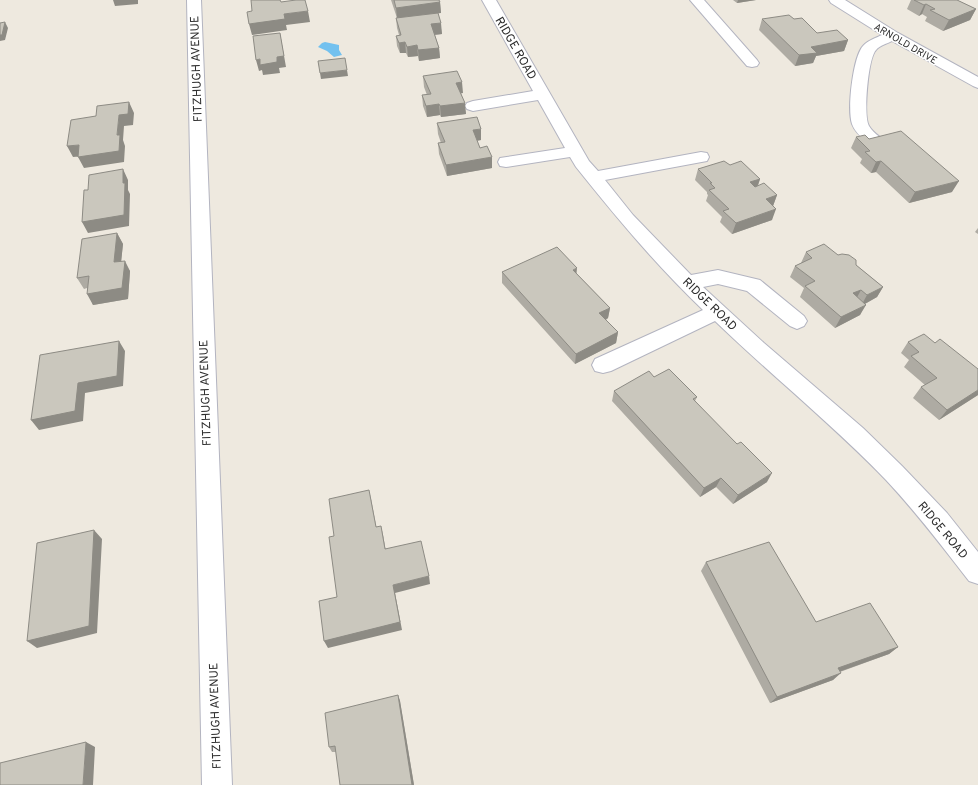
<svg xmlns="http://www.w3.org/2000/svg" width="978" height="785" font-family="Overpass,sans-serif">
<rect width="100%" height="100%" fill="#eee9df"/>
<!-- water -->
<path fill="#73c1ef" d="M 325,42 L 339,45 L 339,50 L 342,55 L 334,57 L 327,51 L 318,47 L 322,43 Z"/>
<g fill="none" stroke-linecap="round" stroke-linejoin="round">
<defs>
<path id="minor" d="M 187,0 L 201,0 L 232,785 L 202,785 Z
M 482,0 L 496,0 L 589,161 L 598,171 L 701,152 L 707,153 L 709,157 L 707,161 L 605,180 L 633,215 L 691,275 L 718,270 L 760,280 L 804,316 L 807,321 L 804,326 L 797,329 L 790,326 L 747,291 L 718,284 L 703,287 L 764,343 L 863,428 L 902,466 L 947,513 L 978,552 L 978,584 L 969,581 C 942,546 916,512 886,480 C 832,424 771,375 715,321 L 611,371 L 603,373 L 595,371 L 592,365 L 595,359 L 703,310 C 656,265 616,217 576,167 L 570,157 L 506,167 L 500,166 L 498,162 L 500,158 L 565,148 L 538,100 L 473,111 L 467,109 L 465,106 L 467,103 L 473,101 L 533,91 Z
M 690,0 L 704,0 L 757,60 L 759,63 L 757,66 L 752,67 L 747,66 Z
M 829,0 L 845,0 L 898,33 L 978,77 L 978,88 L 973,86 L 892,41 C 887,44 880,45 876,50 C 868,58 863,116 869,126 C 874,135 884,138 889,146 L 887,150 C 878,152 874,149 868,143 C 862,138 855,132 852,124 C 847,109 853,57 863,46 C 868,40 876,38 882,35 L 831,3 Z"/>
</defs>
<!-- minor casing -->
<use href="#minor" stroke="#b3b4c0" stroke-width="2"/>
<!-- minor -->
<use href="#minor" fill="#fff" fill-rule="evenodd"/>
</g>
<!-- wall -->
<path fill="#aeaba3" d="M 391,0 L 439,0 L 440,2 L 441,13 L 438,13 L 442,34 L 435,35 L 439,48 L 440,58 L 419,61 L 418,56 L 408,57 L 406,53 L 400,53 L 397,46 L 396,36 L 399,35 L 397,28 L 396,18 L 397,18 Z
M 733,0 L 756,0 L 737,3 Z
M 911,0 L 957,0 L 976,9 L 970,20 L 943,31 L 925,21 L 927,17 L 922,14 L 919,16 L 907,9 Z
M 762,19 L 794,19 L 817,33 L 848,40 L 844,51 L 816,56 L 813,63 L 795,66 L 759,30 Z
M 423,76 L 463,93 L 461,93 L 466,114 L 441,117 L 440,115 L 427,117 L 423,106 L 422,95 L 427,95 L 424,87 Z
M 437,123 L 481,140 L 477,141 L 480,148 L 492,168 L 447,176 L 439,154 L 438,143 L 441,143 L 438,134 Z
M 856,137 L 869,139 L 952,192 L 909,203 L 876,172 L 871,173 L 860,163 L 862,159 L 851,148 Z
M 730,165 L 760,179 L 758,186 L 777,195 L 773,206 L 772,220 L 732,234 L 720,222 L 722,217 L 706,201 L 708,195 L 707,194 L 707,192 L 695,180 L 698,169 Z
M 978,228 L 978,234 L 975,232 Z
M 117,233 L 123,244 L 121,261 L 130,271 L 128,299 L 93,305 L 87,288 L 84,289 L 77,278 Z
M 806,252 L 838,255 L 856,265 L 883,287 L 877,297 L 865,304 L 860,315 L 835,328 L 800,297 L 804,288 L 790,277 L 795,266 L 801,263 Z
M 502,272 L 576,273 L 610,308 L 608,318 L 606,320 L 618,332 L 616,343 L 575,364 L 502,283 Z
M 908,342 L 935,343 L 978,395 L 939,420 L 913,398 L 921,387 L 925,385 L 904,367 L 909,360 L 901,353 Z
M 654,377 L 697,397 L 695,401 L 767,482 L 733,504 L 716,487 L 700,497 L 612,401 L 614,391 Z
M 706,562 L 816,622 L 898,647 L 889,654 L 840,672 L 833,680 L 770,703 L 701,571 Z
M 398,695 L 400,701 L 414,785 L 340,785 L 336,752 L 332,752 L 329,747 Z"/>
<!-- shaded-wall -->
<path fill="#8d8b84" d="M 113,0 L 138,0 L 138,4 L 115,6 Z
M 738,0 L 756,0 L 737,3 Z
M 440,2 L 441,13 L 397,18 L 396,8 Z
M 926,4 L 922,14 L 919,16 L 924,5 Z
M 976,9 L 970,20 L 943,31 L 949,20 Z
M 308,11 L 310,22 L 286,25 L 287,30 L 252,35 L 249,24 L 284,14 Z
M 5,22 L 8,28 L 5,40 L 0,41 L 0,35 Z
M 441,23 L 442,34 L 432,35 L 431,24 Z
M 280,33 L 286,67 L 279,68 L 280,73 L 263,75 L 262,70 L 259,71 L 256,60 L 277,57 Z
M 848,40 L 844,51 L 816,56 L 813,63 L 795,66 L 799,55 L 811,47 Z
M 405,42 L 406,53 L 400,53 L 399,43 Z
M 417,45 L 418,56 L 408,57 L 407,47 Z
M 439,48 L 440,58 L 419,61 L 418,50 Z
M 347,70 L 348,76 L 321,79 L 320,73 Z
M 462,82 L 463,93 L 457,94 L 456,83 Z
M 129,102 L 134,113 L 133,125 L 124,126 L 123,140 L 125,146 L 124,162 L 84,168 L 78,157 L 117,135 L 119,115 Z
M 465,103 L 466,114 L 441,117 L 440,106 Z
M 439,104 L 440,115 L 427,117 L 426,106 Z
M 481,129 L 481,140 L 473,141 L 473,130 Z
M 79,145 L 85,156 L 73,157 L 67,146 Z
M 492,157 L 492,168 L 447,176 L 446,165 Z
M 881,161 L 876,172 L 871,173 L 876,162 Z
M 123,169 L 128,180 L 128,190 L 130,194 L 129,226 L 88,233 L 82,222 L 123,183 Z
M 760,179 L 756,190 L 750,182 Z
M 959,181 L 952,192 L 909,203 L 915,192 Z
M 777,195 L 773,206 L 766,199 Z
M 776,209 L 772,220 L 732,234 L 736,223 Z
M 117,233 L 123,244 L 120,273 L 114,262 Z
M 125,261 L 130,271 L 128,299 L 93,305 L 87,294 Z
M 577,268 L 576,279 L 573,270 Z
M 883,287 L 877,297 L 861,306 L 867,295 Z
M 861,290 L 855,301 L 853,293 Z
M 866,305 L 860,315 L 835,328 L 841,317 Z
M 610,308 L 608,318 L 598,324 L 599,313 Z
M 618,332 L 616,343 L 575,364 L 576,354 Z
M 119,341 L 125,351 L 123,386 L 85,393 L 83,421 L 39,430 L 31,420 L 78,383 Z
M 978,390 L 978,395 L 939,420 L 947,410 Z
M 772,473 L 767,482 L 733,504 L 738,495 Z
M 721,478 L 716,487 L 700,497 L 704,488 Z
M 369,490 L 371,499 L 378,536 L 376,527 Z
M 381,526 L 383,535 L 387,558 L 385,549 Z
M 94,530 L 102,539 L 97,633 L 37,648 L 27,641 Z
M 429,576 L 430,584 L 395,593 L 402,630 L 328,648 L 324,641 L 393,585 Z
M 898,647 L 889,654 L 830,675 L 838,668 Z
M 841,673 L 833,680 L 770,703 L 777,697 Z
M 398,695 L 400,701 L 414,785 L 412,785 Z
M 86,742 L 95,747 L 93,785 L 83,785 Z"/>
<!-- building -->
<path fill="#cac7bd" stroke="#8d8b84" d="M 251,0 L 280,0 L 281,2 L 296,0 L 305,0 L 308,11 L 284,14 L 285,19 L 249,24 L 247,12 L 252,11 Z
M 394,0 L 439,0 L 440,2 L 396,8 Z
M 914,0 L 957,0 L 976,9 L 949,20 L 930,10 L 935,9 L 926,4 L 924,5 Z
M 438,13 L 441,23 L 431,24 L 439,48 L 418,50 L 417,45 L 407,47 L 405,42 L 399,43 L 396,36 L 401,35 L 396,18 Z
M 789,15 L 794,19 L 802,18 L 817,33 L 837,30 L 848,40 L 811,47 L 817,53 L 799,55 L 762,19 Z
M 5,22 L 2,35 L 0,35 L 0,23 Z
M 280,33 L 284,56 L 277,57 L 277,62 L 260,65 L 260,59 L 256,60 L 253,36 Z
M 345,58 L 347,70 L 320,73 L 318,61 Z
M 457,71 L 462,82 L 456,83 L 465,103 L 440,106 L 439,104 L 426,106 L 422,95 L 431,94 L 423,76 Z
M 129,102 L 128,114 L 119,115 L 117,135 L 120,135 L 119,151 L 78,157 L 79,145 L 67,146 L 71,120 L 96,116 L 97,106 Z
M 477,117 L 481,129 L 473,130 L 480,148 L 487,146 L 492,157 L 446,165 L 438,143 L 445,142 L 437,123 Z
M 901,131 L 959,181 L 915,192 L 881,161 L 876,162 L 865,152 L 870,151 L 856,137 L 865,135 L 869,139 Z
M 724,161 L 730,165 L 741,161 L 760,179 L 750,182 L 755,187 L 764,183 L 777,195 L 766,199 L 776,209 L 736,223 L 723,211 L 729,209 L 709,190 L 715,188 L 710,183 L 712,183 L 698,169 Z
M 123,169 L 123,183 L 125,183 L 124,215 L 82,222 L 84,190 L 88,190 L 89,175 Z
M 117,233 L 114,262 L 125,261 L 122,288 L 87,294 L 89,276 L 77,278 L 82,239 Z
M 824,244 L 838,255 L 842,254 L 849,255 L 856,260 L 856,265 L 883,287 L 867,295 L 861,290 L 853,293 L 866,305 L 841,317 L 805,286 L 815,281 L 795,266 L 812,258 L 806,252 Z
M 557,247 L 577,268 L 573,270 L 610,308 L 599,313 L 618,332 L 576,354 L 502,272 Z
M 924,334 L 935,343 L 940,339 L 978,369 L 978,390 L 947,410 L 921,387 L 937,378 L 911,356 L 919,352 L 908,342 Z
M 119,341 L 117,376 L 78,383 L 75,411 L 31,420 L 40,355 Z
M 669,369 L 697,397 L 693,399 L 737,444 L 741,442 L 772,473 L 738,495 L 721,478 L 704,488 L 614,391 L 649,371 L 654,377 Z
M 369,490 L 376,527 L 381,526 L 385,549 L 421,541 L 429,576 L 393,585 L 400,622 L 324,641 L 319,601 L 337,597 L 329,537 L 334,536 L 329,499 Z
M 94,530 L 89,626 L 27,641 L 37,543 Z
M 769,542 L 816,622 L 870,603 L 898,647 L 838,668 L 841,673 L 777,697 L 706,562 Z
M 398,695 L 412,785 L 340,785 L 335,746 L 329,747 L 325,713 Z
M 86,742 L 83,785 L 0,785 L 0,763 Z"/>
<g text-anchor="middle" stroke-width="3" stroke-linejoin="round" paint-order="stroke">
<!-- far-street labels -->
<g font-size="10" fill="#2d2d2d" stroke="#fff">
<text transform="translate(906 43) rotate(30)" y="4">ARNOLD DRIVE</text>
</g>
<!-- street labels -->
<g font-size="12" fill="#2d2d2d" stroke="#fff">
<text transform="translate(516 48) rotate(60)" y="4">RIDGE ROAD</text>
<text transform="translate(196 69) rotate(-92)" y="4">FITZHUGH AVENUE</text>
<text transform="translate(710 304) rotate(44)" y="4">RIDGE ROAD</text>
<text transform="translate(205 393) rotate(-92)" y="4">FITZHUGH AVENUE</text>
<text transform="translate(943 530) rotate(50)" y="4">RIDGE ROAD</text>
<text transform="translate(215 716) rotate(-92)" y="4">FITZHUGH AVENUE</text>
</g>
</g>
</svg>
